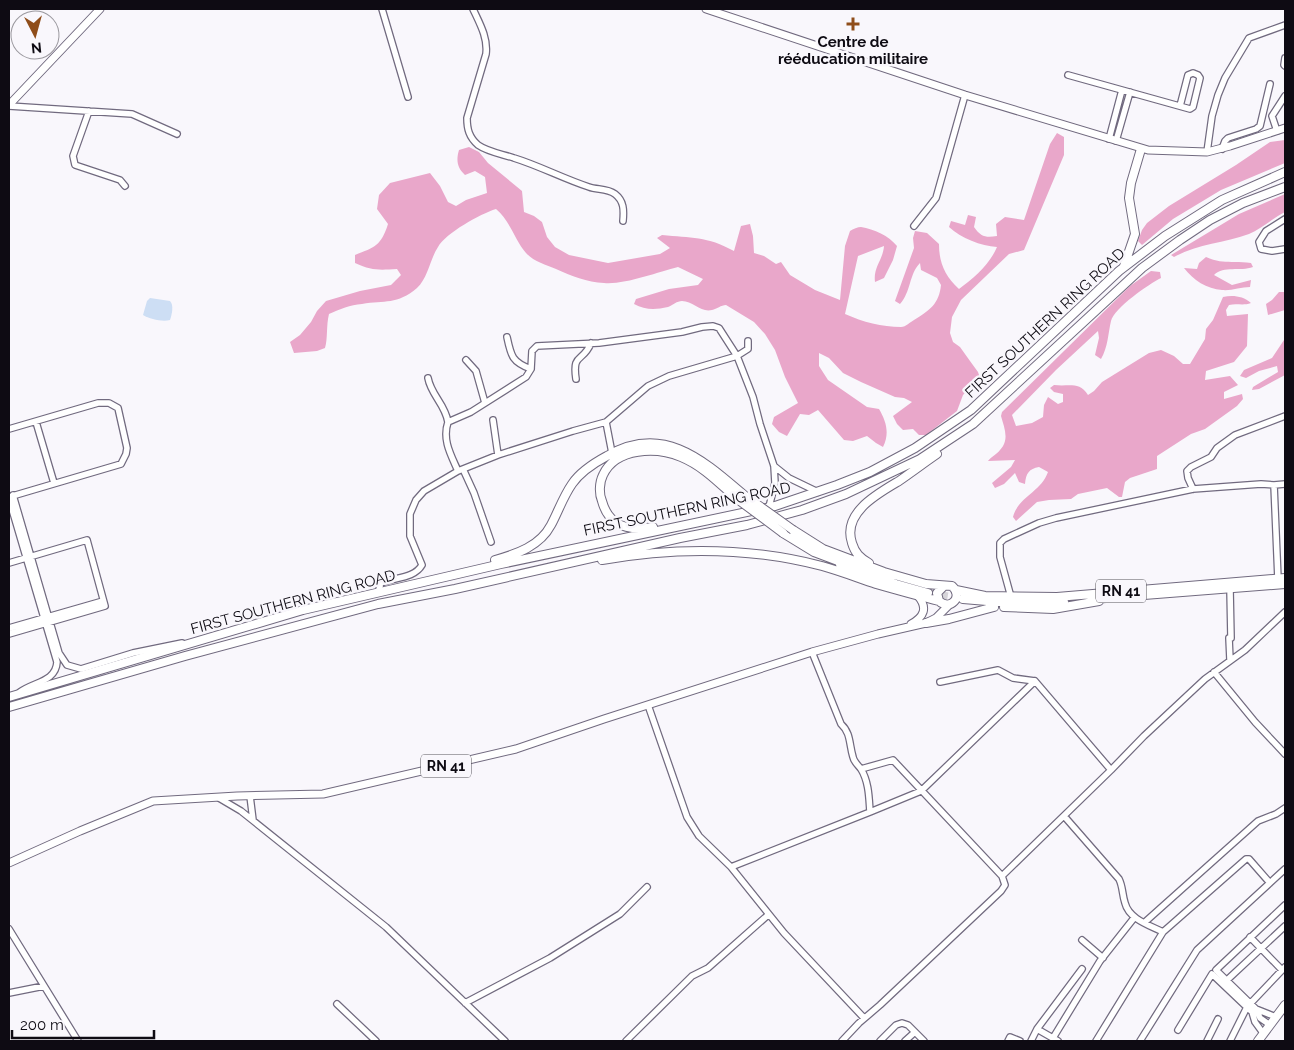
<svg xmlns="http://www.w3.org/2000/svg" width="1294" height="1050" font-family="Raleway,sans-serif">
<rect width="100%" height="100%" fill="#f9f7fc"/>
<!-- forest -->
<path fill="#e9a7ca" d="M 1057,133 L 1064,137 L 1064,155 L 1024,250 L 1009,254 L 961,300 L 952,317 L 950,333 L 953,342 L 960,347 L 970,361 L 978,372 L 980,378 L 963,395 L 957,411 L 926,435 L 919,435 L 913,429 L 903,430 L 897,424 L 893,416 L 912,402 L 904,398 L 895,397 L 861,382 L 843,373 L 829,358 L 819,353 L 819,366 L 828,380 L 867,407 L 879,409 C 886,421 890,433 883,447 L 876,443 L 867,436 L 853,441 L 844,440 L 818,410 L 809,415 L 800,414 L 787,436 L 779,432 L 772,424 L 774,417 L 798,403 L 785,377 L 775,350 L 765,334 L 754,322 L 726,305 C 721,305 717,309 712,310 C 701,313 693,301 682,301 C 677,301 673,305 668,307 C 655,310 645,310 634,304 L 636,299 L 669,289 L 698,285 L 703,279 L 678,267 C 658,272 624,285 604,283 C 587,282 571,276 556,269 C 546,265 533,261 526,253 C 515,240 509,219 496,209 C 480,214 446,233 438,247 C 430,259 428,278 417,288 C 397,305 385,300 362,304 C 350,305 340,309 329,314 C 326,326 328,338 325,348 L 317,351 L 294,353 L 290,342 L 300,335 L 311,322 L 317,311 L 326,301 L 360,291 L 391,285 L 401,275 L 397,269 C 380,270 372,271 355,263 L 355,255 C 375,247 381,246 388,224 L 377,209 L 379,195 L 390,183 L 430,173 L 440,186 L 448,202 L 456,206 L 466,200 L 487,193 L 485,177 L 475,171 L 465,175 C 457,168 456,160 459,150 L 469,147 L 479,152 L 488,163 L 522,191 L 524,212 L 534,216 L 542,222 L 547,237 L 555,247 L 569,255 L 608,263 L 660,254 L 670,248 L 657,238 L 662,235 C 691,238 707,236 734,251 L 741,226 L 750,224 L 753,236 L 754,253 L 764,256 L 776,264 L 781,262 L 790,275 L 815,290 L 840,300 L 845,246 L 850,231 C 853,229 858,227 861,227 C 874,229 889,236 897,246 L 893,260 L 884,278 L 875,282 C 873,267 883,260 884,246 L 858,256 L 845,314 C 863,322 882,327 901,327 C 906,327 910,322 914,320 C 930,310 939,304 941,285 L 937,278 L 921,270 L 920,263 C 909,274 911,292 900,304 L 895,301 L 914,248 L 913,238 L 915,231 L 927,233 L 939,244 C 939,263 945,276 959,289 C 974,278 990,264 997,247 C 981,246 961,238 949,227 L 951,221 L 965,225 L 968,215 L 976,217 L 974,227 C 981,237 986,238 997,236 L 996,224 L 1005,217 L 1024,220 L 1050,144 Z
M 1285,140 L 1285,163 L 1221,190 L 1173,219 L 1142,245 L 1138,241 L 1142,230 L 1147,223 L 1169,206 L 1236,165 L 1270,142 Z
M 1285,194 L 1285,212 C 1273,218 1261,229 1249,234 C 1224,243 1197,244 1174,257 L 1171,255 L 1239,214 Z
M 1206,257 C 1224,265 1233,260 1251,263 L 1253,267 C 1240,272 1224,265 1214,275 L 1232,285 L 1251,280 L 1250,287 C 1241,287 1231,291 1222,290 C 1207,289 1193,280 1184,268 L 1197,269 L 1199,263 Z
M 1151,271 L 1160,272 L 1161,278 C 1149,284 1114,308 1111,321 C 1108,334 1108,347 1101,359 L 1095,355 L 1099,338 L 1098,331 L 1056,370 L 1012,415 L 1016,426 L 1032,423 L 1043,417 L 1044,405 L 1048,397 L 1058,404 L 1063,402 L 1063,394 L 1054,392 L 1050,388 L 1054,385 C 1069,387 1079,381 1088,395 L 1094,391 L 1102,382 L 1149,353 L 1161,350 L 1174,356 L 1183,364 L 1190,364 L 1205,339 L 1206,329 L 1213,320 L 1223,297 C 1233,295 1243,296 1251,303 C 1243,306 1237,303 1229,305 L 1226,310 L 1227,316 L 1248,314 L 1247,346 L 1234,362 L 1206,371 L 1205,380 L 1230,376 L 1238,385 L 1224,392 L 1224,399 L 1242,394 L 1243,399 L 1237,406 L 1205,429 L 1191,434 L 1157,456 L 1157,469 L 1130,478 L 1125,482 L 1122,497 L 1119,497 L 1107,488 L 1078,494 L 1071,499 L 1049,500 L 1037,502 L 1016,521 L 1013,517 C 1018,497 1041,492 1048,472 L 1039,467 C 1029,469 1026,473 1025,484 L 1019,482 L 1015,473 L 1004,484 L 995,488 L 992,483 L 1011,467 L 1015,460 L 988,461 C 992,456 997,454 1000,450 C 1010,440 1004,427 1001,416 L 1002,412 L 1130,286 Z
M 1279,292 L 1285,292 L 1285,310 L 1268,315 L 1266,304 L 1272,300 Z
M 1284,340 L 1285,375 L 1259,389 L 1252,390 L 1253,387 L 1278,372 L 1277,366 L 1259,371 L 1246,378 L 1240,376 L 1244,370 L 1272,358 Z"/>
<!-- water -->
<path fill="#cddef4" d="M 150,298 L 170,301 C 174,305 172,314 170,320 C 162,322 150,319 143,315 L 147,301 Z"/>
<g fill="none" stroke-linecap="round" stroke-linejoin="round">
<!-- highway-tunnel -->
<path stroke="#d6d4d9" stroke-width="8" stroke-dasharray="8 4" stroke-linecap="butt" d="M 928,593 L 963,599"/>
<defs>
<path id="minor" d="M 382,9 L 408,97
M 473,9 C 480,24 488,38 486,54 L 467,118 C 467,129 469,137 478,145 C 488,152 502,154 514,158 C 540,166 564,179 589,187 C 597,190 607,188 615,194 C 624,201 624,210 623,221
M 1285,58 L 1284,65 L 1285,66
M 1068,75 L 1190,109 L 1193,107 L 1200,78 L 1198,75 L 1193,73 L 1188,75 L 1180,106
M 9,106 L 132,114 L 177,134
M 89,111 L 73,156 L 75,165 L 120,180 L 125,186
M 1277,131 L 1272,116 L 1285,96
M 1109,139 L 1122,90
M 1116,141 L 1130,92
M 1222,149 L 1225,141 L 1228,138 L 1256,129 L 1260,126 L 1270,84
M 1207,152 L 1212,116 L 1218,95 L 1225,78 L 1249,38 L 1285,25
M 1285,219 L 1266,231 L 1259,242 L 1261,249 L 1272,251 L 1285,249
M 914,226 L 936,198 L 965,95
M 507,337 C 511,356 512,362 531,369
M 466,360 L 476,371 L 485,403
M 428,378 C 431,395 445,404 448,422
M 576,379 C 572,352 583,363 591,343
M 493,420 L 498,455
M 36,422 L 54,483
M 9,429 L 98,403 L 109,403 L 118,408 L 127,448 L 126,454 L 121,464 L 9,497
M 612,453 L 606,422 L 648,386 L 669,376 L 737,356 L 748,349 L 748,341
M 774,466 L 789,478 L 818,492
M 463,469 L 474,493 L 491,542
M 458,471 L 498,455 L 573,431 L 606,422
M 1274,485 L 1278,579
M 1193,489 L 1188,478 L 1187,471 L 1191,467 L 1211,457 L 1217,448 L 1235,435 L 1285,416
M 13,495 L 59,653 L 67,665 L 81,669 L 133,653 L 182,643
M 9,499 L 57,662 C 56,682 33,682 20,692
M 9,563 L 87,540 L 105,606 L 9,634
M 1230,589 L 1231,638
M 378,593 L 381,583 C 394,577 414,579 422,565 L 410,536 L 410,514 L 416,500 L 424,491 L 458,471 C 451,455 442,440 448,422 L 471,412 L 526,377 L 531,369 L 532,351 L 537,346 L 599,343 L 682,332 L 702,327 L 713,326 L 719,328 L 737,356 L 753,397 L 760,424 L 774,466 L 775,483 L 769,507
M 1011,597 L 1000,557 L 1000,543 L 1004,539 L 1039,523 L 1056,518 L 1193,489 L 1261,484 L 1274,485 L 1285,484
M 9,628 L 103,601
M 1229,638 L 1230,660
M 1214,672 L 1255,722 L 1285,754
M 940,682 L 998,670 L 1013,678 L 1035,681 L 1111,770
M 648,705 L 687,817 L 699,836 L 731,867 L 784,933 L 864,1018
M 861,769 L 893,760 L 1002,876
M 250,796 L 253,820
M 219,798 L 241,811 L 386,927 L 505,1041
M 870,812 L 921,791 L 1035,681
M 1064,816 L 1119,879 C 1123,887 1122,894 1125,903 C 1129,919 1149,925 1163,932
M 731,867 L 870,812 C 869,798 869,782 861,769 C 858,765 854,762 853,757 C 849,744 851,733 841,724 L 812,652
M 1145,922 L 1258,821 L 1276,814 L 1285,808
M 9,929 L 78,1041
M 1250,937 L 1282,970
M 1082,940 L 1103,958
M 1226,981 L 1285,926
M 9,993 L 44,986
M 465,1003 L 550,958 L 620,914 L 647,887
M 337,1004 L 376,1041
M 1256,1009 L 1260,1018 L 1270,1025
M 1276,1017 L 1256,1009 L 1216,970 L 1285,905
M 1178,1030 L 1212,974 L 1252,1012 L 1255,1022 L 1263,1033
M 1053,1038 L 1100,961 L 1134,918
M 626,1041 L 692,976 L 708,968 L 768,915
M 842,1041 L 859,1023 L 880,1005 L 1001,891 L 1005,885 L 1002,876 L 1111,770 L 1144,736 L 1205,679 L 1245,650 L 1285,612
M 880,1041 L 896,1025 L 902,1023 L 908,1025 L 924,1041
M 905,1041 L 915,1032
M 1008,1041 L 1010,1037 L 1020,1041
M 1031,1041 L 1037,1029
M 1058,1041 L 1037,1029 L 1082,969
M 1096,1041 L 1163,932 L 1246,859 L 1249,859 L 1270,883
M 1140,1041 L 1197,950 L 1285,869
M 1207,1041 L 1218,1019
M 1230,1041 L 1247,1007 L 1285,967"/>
<path id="major" d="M 706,9 L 965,95 L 1148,150 L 1207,152 L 1230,146 L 1285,128
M 9,105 L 100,9
M 911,624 C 924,617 928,608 918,596
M 9,863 L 80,831 L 153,801 L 237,796 L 323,794 L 516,749 L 604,719 L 812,652 L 878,634 L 926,623 L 936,618 L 949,605"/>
<path id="highway" d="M 1124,266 L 1135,234 L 1129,198 L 1131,183 L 1141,149
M 653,527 C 629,531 609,527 602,501 C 599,494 599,483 603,475 C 616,447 657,447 681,457 C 703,466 719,483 736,498
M 793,530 L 823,549 L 884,572 L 926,584 L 952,586 C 964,597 950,611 939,601 L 937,593 L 944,586
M 783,533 L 814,552 L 846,564
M 495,560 C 517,554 540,546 551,525 C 558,512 563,497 572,484 C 580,472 594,463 607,456 C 663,423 703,460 744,495
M 602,560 C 675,547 749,547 822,566 C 840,571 858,578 876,584 C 897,590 918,596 939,601
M 869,563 C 860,558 855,553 852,543 C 842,513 877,494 899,481 C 912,472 924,463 937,454
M 840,564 L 896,584 L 928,593
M 956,590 L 985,596 L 1057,597 L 1285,578
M 963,599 L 999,602 L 1064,602
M 1093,599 L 1285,584
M 1004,607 L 1053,609 L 1099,601
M 926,623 L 949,619 L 994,607
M 9,697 L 303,610 L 501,564 L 775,506 L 837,485 L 870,472 L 915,448 L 971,410 L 1119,271 L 1165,236 L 1222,200 L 1285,172
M 9,707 L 185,656 L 378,604 L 455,589 L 680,538 L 747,525 L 802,510 L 846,494 L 920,459 L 973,424 L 1142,268 L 1180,240 L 1210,220 L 1243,203 L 1285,187
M 1258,1041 L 1285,1005"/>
</defs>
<!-- minor casing -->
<use href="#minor" stroke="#716a7f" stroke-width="8"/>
<!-- major casing -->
<use href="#major" stroke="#716a7f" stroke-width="9"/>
<!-- highway casing -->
<use href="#highway" stroke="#716a7f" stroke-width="10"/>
<!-- minor -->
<use href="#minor" stroke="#fff" stroke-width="5.5"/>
<!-- major -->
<use href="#major" stroke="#fff" stroke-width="7"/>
<!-- highway -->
<use href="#highway" stroke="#fff" stroke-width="8"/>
<defs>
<path id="highway-bridge" d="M 744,495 L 793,530
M 736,498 L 783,533"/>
</defs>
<!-- highway-bridge casing -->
<use href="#highway-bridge" stroke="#716a7f" stroke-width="10" stroke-linecap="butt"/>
<!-- highway-bridge -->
<use href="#highway-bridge" stroke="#fff" stroke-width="8"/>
</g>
<!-- markers -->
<path fill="#8f4d1a" stroke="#f9f7fc" stroke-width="2" d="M850.5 16.5h5v5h5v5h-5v5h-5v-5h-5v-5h5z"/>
<g text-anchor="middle" stroke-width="5" stroke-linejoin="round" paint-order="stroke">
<!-- shield labels -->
<g fill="#f9f7fc" stroke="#545259" stroke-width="1">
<rect x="1096" y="579.5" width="50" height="23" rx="4"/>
<rect x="421" y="754.5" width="50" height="23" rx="4"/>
</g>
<g font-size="14" font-weight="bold" fill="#0e0b13">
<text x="1121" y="596">RN 41</text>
<text x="446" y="771">RN 41</text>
</g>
<!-- poi labels -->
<g font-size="15" font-weight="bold" fill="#0e0b13" stroke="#f9f7fc">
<text x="853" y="47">Centre de<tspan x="853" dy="17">rééducation militaire</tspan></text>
</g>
<!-- street labels -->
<g font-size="15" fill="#0e0b13" stroke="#f9f7fc">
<text transform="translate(1045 323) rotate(-43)" y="5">FIRST SOUTHERN RING ROAD</text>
<text transform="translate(687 509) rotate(-12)" y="5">FIRST SOUTHERN RING ROAD</text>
<text transform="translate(293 602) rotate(-15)" y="5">FIRST SOUTHERN RING ROAD</text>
</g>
</g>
<!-- border -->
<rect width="1294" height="1050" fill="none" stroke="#0e0b13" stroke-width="20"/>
<!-- north arrow -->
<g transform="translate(35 35) rotate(174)"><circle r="24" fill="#f9f7fc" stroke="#9b999f"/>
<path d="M0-4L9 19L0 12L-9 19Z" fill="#8f4d1a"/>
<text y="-8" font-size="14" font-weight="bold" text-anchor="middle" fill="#0e0b13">N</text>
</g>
<!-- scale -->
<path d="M12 1030v8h142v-8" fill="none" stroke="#0e0b13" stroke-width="2.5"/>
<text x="20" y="1030" font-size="15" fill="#0e0b13" stroke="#f9f7fc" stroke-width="4" paint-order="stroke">200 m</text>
</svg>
